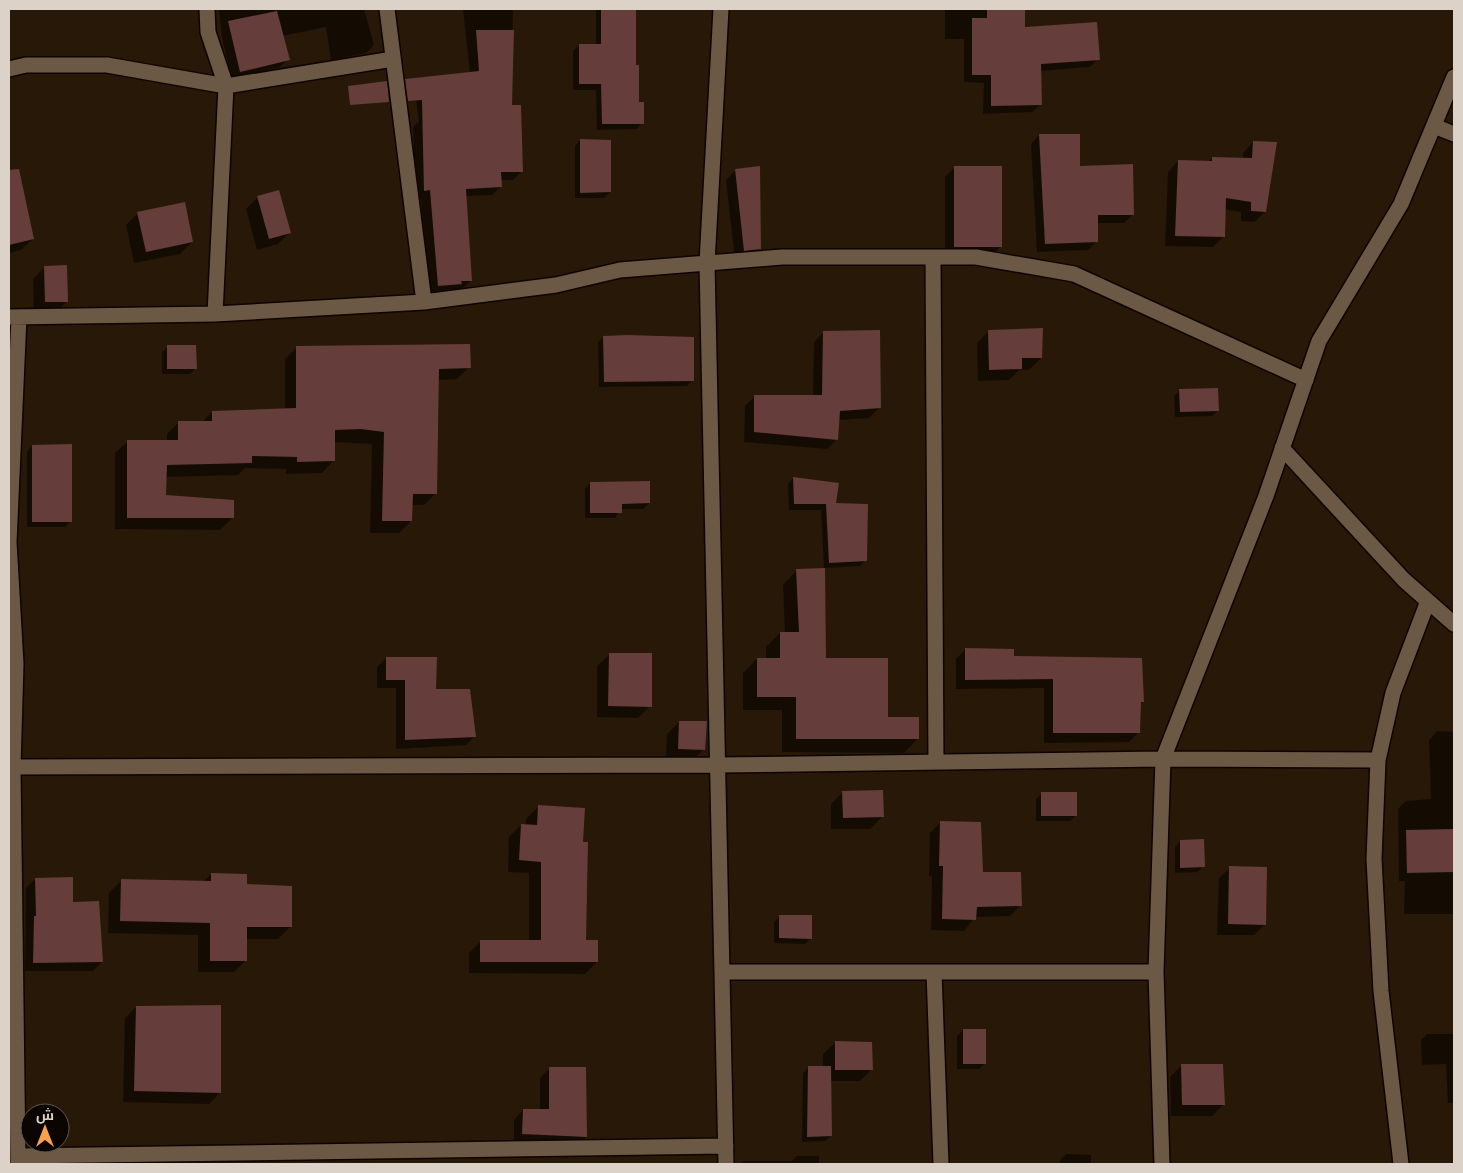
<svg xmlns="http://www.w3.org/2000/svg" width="1463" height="1173" font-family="'Varela Round',Cairo,sans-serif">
<rect width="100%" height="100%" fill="#271807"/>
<!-- shadow -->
<path fill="#0007" d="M 219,9 L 364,9 L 374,45 L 366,53 L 331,60 L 326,27 L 282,36 L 288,59 L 280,67 L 232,79 L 222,38 Z
M 463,9 L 513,9 L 511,106 L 522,171 L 513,180 L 500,180 L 501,186 L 492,195 L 465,196 L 471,281 L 462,289 L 455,289 L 452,293 L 430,294 L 421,199 L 416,199 L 413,127 L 419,121 L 414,87 L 470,73 Z
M 596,9 L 634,9 L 634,66 L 638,103 L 642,123 L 637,129 L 597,130 L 596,90 L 573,90 L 573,51 L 579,45 L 596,45 Z
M 945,9 L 1024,9 L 1023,29 L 1098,59 L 1090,67 L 1040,71 L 1041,104 L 1032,112 L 983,114 L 984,83 L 964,82 L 964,39 L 945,39 Z
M 1039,135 L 1133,214 L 1124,223 L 1097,223 L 1097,241 L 1088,250 L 1037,252 L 1031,144 Z
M 580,140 L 610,192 L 604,198 L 575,198 L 575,146 Z
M 1253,142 L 1265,212 L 1254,222 L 1241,221 L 1241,212 L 1224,209 L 1223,237 L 1213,247 L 1165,246 L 1168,172 L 1178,161 L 1208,162 L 1212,158 L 1243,159 L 1243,153 Z
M 955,167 L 1000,247 L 990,257 L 945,257 L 945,177 Z
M 736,170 L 760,249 L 750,259 L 735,260 L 726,180 Z
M 258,197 L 290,232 L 278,244 L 257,250 L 246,209 Z
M 26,206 L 33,239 L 21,250 L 9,253 L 9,209 Z
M 138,213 L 192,242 L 180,254 L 134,263 L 126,225 Z
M 45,267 L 67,301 L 55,314 L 34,314 L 33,279 Z
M 989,331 L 1041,358 L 1029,370 L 1019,370 L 1009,380 L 978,381 L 977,343 Z
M 824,332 L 879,408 L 869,418 L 838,420 L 837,439 L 827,449 L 744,442 L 745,406 L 755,396 L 813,396 L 814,342 Z
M 603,337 L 692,380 L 687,386 L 599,387 L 598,343 Z
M 168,347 L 196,368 L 190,374 L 162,374 L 162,352 Z
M 297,347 L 469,367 L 457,379 L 437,380 L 436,493 L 424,505 L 411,505 L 411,521 L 399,533 L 370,533 L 372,444 L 334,442 L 334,460 L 322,473 L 286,474 L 286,469 L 245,468 L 238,475 L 165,477 L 165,496 L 232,518 L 220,530 L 115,529 L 115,453 L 128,441 L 167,442 L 167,434 L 179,422 L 202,422 L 212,412 L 285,409 L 285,359 Z
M 1180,390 L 1218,410 L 1212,416 L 1175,417 L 1174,396 Z
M 32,446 L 71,521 L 65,527 L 27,527 L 27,452 Z
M 793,478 L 835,504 L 865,560 L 860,566 L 824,568 L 821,510 L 789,510 L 788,484 Z
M 590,483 L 649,503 L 643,509 L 621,509 L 615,518 L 585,518 L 585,489 Z
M 797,570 L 825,659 L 887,719 L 918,738 L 904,753 L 782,752 L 782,710 L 743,710 L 743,673 L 757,659 L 766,659 L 766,647 L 780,633 L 785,633 L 783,585 Z
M 966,649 L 1012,657 L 1142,702 L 1140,704 L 1139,732 L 1129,742 L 1044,743 L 1044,688 L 956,689 L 956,659 Z
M 610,654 L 650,706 L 638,718 L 597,717 L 597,666 Z
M 386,658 L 435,690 L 475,736 L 466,745 L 396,749 L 396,688 L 377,688 L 377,667 Z
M 679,722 L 704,749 L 692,761 L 666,760 L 667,734 Z
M 1437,731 L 1454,732 L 1454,914 L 1404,914 L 1405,881 L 1399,881 L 1398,809 L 1406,801 L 1431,799 L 1429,740 Z
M 843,792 L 882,817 L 870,829 L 831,829 L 831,804 Z
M 1042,793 L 1075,816 L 1070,821 L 1036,821 L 1036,799 Z
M 538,807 L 582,843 L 585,941 L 597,962 L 585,974 L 469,973 L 469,953 L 481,941 L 529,941 L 529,873 L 508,872 L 509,837 L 521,825 L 526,825 L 526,819 Z
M 941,822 L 981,873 L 1021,905 L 1010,916 L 975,917 L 964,931 L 931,930 L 932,876 L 929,876 L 930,833 Z
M 1180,841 L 1203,866 L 1198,872 L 1175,873 L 1175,847 Z
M 1230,868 L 1265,924 L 1254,935 L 1217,935 L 1219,878 Z
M 211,874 L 246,886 L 290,927 L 278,939 L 246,939 L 246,960 L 234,972 L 198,972 L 198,935 L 108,933 L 109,893 L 121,881 L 203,882 Z
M 35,879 L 102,962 L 93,971 L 25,971 L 26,888 Z
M 780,916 L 811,938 L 805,944 L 774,943 L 774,922 Z
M 136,1007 L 220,1093 L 209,1104 L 123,1102 L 125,1018 Z
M 963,1030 L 985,1063 L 979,1069 L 957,1069 L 957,1036 Z
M 1427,1034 L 1454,1034 L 1454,1103 L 1448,1103 L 1446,1064 L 1422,1065 L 1421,1040 Z
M 836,1042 L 872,1069 L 860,1081 L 830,1081 L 831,1136 L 825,1141 L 802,1142 L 803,1073 L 809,1067 L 823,1067 L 823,1054 Z
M 1182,1065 L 1224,1104 L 1212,1116 L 1171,1116 L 1170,1077 Z
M 550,1068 L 586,1137 L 576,1146 L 514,1143 L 514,1120 L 523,1110 L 540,1110 L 540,1078 Z
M 1066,1154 L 1091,1155 L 1091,1164 L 1060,1164 L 1060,1160 Z
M 797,1156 L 819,1156 L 819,1164 L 741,1164 L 744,1161 L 792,1161 Z"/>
<!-- building -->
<path fill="#653d3a" d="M 601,9 L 636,9 L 636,65 L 639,65 L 639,102 L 644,102 L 644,124 L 602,124 L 601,84 L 579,84 L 579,44 L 601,44 Z
M 987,9 L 1025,9 L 1025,27 L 1097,22 L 1100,60 L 1041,64 L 1042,105 L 991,106 L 991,75 L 972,75 L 972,18 L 987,18 Z
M 277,11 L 290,60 L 240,72 L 228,21 Z
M 476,30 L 514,30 L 512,105 L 521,105 L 523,172 L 501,172 L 502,187 L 466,189 L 472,281 L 461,281 L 462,284 L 438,286 L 430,190 L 424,191 L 422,100 L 408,101 L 405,79 L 479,71 Z
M 387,81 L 389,102 L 350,105 L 348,86 Z
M 1039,134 L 1080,134 L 1080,166 L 1133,164 L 1134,215 L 1098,215 L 1098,242 L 1045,244 Z
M 580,139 L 611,140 L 611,192 L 580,193 Z
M 1253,141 L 1277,142 L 1266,212 L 1251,211 L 1251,202 L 1226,198 L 1225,237 L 1175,236 L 1178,160 L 1212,161 L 1212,157 L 1252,158 Z
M 760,166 L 761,249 L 744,251 L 735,169 Z
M 954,166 L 1002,166 L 1002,247 L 954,247 Z
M 19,169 L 34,239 L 9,245 L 9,170 Z
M 279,190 L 291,233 L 269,239 L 257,196 Z
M 185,202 L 193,242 L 146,252 L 137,212 Z
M 67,265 L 68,302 L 45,302 L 44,266 Z
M 1043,328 L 1042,358 L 1022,358 L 1022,369 L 989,370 L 988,330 Z
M 880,330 L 881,408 L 840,411 L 838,440 L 754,432 L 754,395 L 822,395 L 823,331 Z
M 627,335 L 694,337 L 694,381 L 604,382 L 603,336 Z
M 470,344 L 471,368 L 439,369 L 437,494 L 413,494 L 412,521 L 382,521 L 384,432 L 361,429 L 335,430 L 335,461 L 297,462 L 297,457 L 252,456 L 252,463 L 167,465 L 166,495 L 234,500 L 234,518 L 127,518 L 127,440 L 178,440 L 178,421 L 212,421 L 212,411 L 296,408 L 296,346 Z
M 167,345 L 196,345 L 197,369 L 167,369 Z
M 1218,388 L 1219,411 L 1180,412 L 1179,389 Z
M 72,444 L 72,522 L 32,522 L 32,445 Z
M 793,477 L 839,483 L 836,503 L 868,504 L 867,561 L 829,563 L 826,504 L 794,504 Z
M 650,481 L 650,503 L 622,504 L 622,513 L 590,513 L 590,482 Z
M 825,568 L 826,658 L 888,658 L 888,717 L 919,717 L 919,739 L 796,739 L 796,697 L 757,697 L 757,658 L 780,658 L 780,632 L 799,632 L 796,569 Z
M 965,648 L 1014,649 L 1014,656 L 1142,658 L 1144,702 L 1141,702 L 1140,733 L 1053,733 L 1053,679 L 965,680 Z
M 609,653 L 652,653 L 652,707 L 608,706 Z
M 386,657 L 437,657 L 436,689 L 470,689 L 476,737 L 405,740 L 405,680 L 386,680 Z
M 679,721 L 707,721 L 705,750 L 678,749 Z
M 883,790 L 884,817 L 843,818 L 842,791 Z
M 1041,792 L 1077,792 L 1077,816 L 1041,816 Z
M 538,805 L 585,808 L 583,842 L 588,842 L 586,940 L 598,940 L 598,962 L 480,962 L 480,940 L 541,940 L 541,862 L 519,860 L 521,824 L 537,825 Z
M 940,821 L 981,822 L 983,872 L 1021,872 L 1022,906 L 977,907 L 976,920 L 942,919 L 943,866 L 939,866 Z
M 1454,829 L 1454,872 L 1407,873 L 1406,830 Z
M 1204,839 L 1205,867 L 1180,868 L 1180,840 Z
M 1229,866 L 1267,867 L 1266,925 L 1228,924 Z
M 211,873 L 247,874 L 247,884 L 292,886 L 292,927 L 247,927 L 247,961 L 210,961 L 210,923 L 120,921 L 121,879 L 211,881 Z
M 73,877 L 73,902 L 99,901 L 103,962 L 33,963 L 34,916 L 36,916 L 35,878 Z
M 779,915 L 812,915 L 812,939 L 779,938 Z
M 221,1005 L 221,1093 L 134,1091 L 136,1006 Z
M 963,1029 L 986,1029 L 986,1064 L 963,1064 Z
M 835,1041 L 872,1042 L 873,1070 L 835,1070 Z
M 1181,1064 L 1223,1064 L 1225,1105 L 1182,1105 Z
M 808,1066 L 831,1066 L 832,1136 L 807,1137 Z
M 549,1067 L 586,1067 L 587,1137 L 522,1134 L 523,1109 L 549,1109 Z"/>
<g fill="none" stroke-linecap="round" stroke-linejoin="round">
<defs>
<path id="minor" d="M 207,9 L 208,32 L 226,86 L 215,314
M 387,9 L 424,302
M 721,9 L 707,263 L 726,1164
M 9,69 L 26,65 L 107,65 L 226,86 L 393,59
M 1434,126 L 1454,134
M 933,257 L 936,762
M 9,317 L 215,314 L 424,302 L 556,285 L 620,270 L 782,257 L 976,257 L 1074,274 L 1306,380
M 1282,448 L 1404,580 L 1454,624
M 9,767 L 718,765 L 1163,759 L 1378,760
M 722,972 L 1156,972
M 934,972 L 941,1164
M 18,1156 L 726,1146
M 18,1164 L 13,767 L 16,664 L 9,542 L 19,317
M 1162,1164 L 1156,972 L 1163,759 L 1266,496 L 1319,341 L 1401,204 L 1454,77
M 1401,1164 L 1381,991 L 1374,859 L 1378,760 L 1393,693 L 1428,601"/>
</defs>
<!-- minor casing -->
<use href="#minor" stroke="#0f0400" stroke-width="18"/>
<!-- minor -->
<use href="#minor" stroke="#6b5946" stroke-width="15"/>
</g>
<!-- border -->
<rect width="1463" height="1173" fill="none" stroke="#dcd2c7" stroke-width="20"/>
<!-- north arrow -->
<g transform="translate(45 1128)"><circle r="24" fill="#0b0502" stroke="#5f5751"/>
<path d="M0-4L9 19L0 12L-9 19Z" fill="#f9a04c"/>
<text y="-8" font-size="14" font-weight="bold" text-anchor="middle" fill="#dcd2c7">ش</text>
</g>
</svg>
